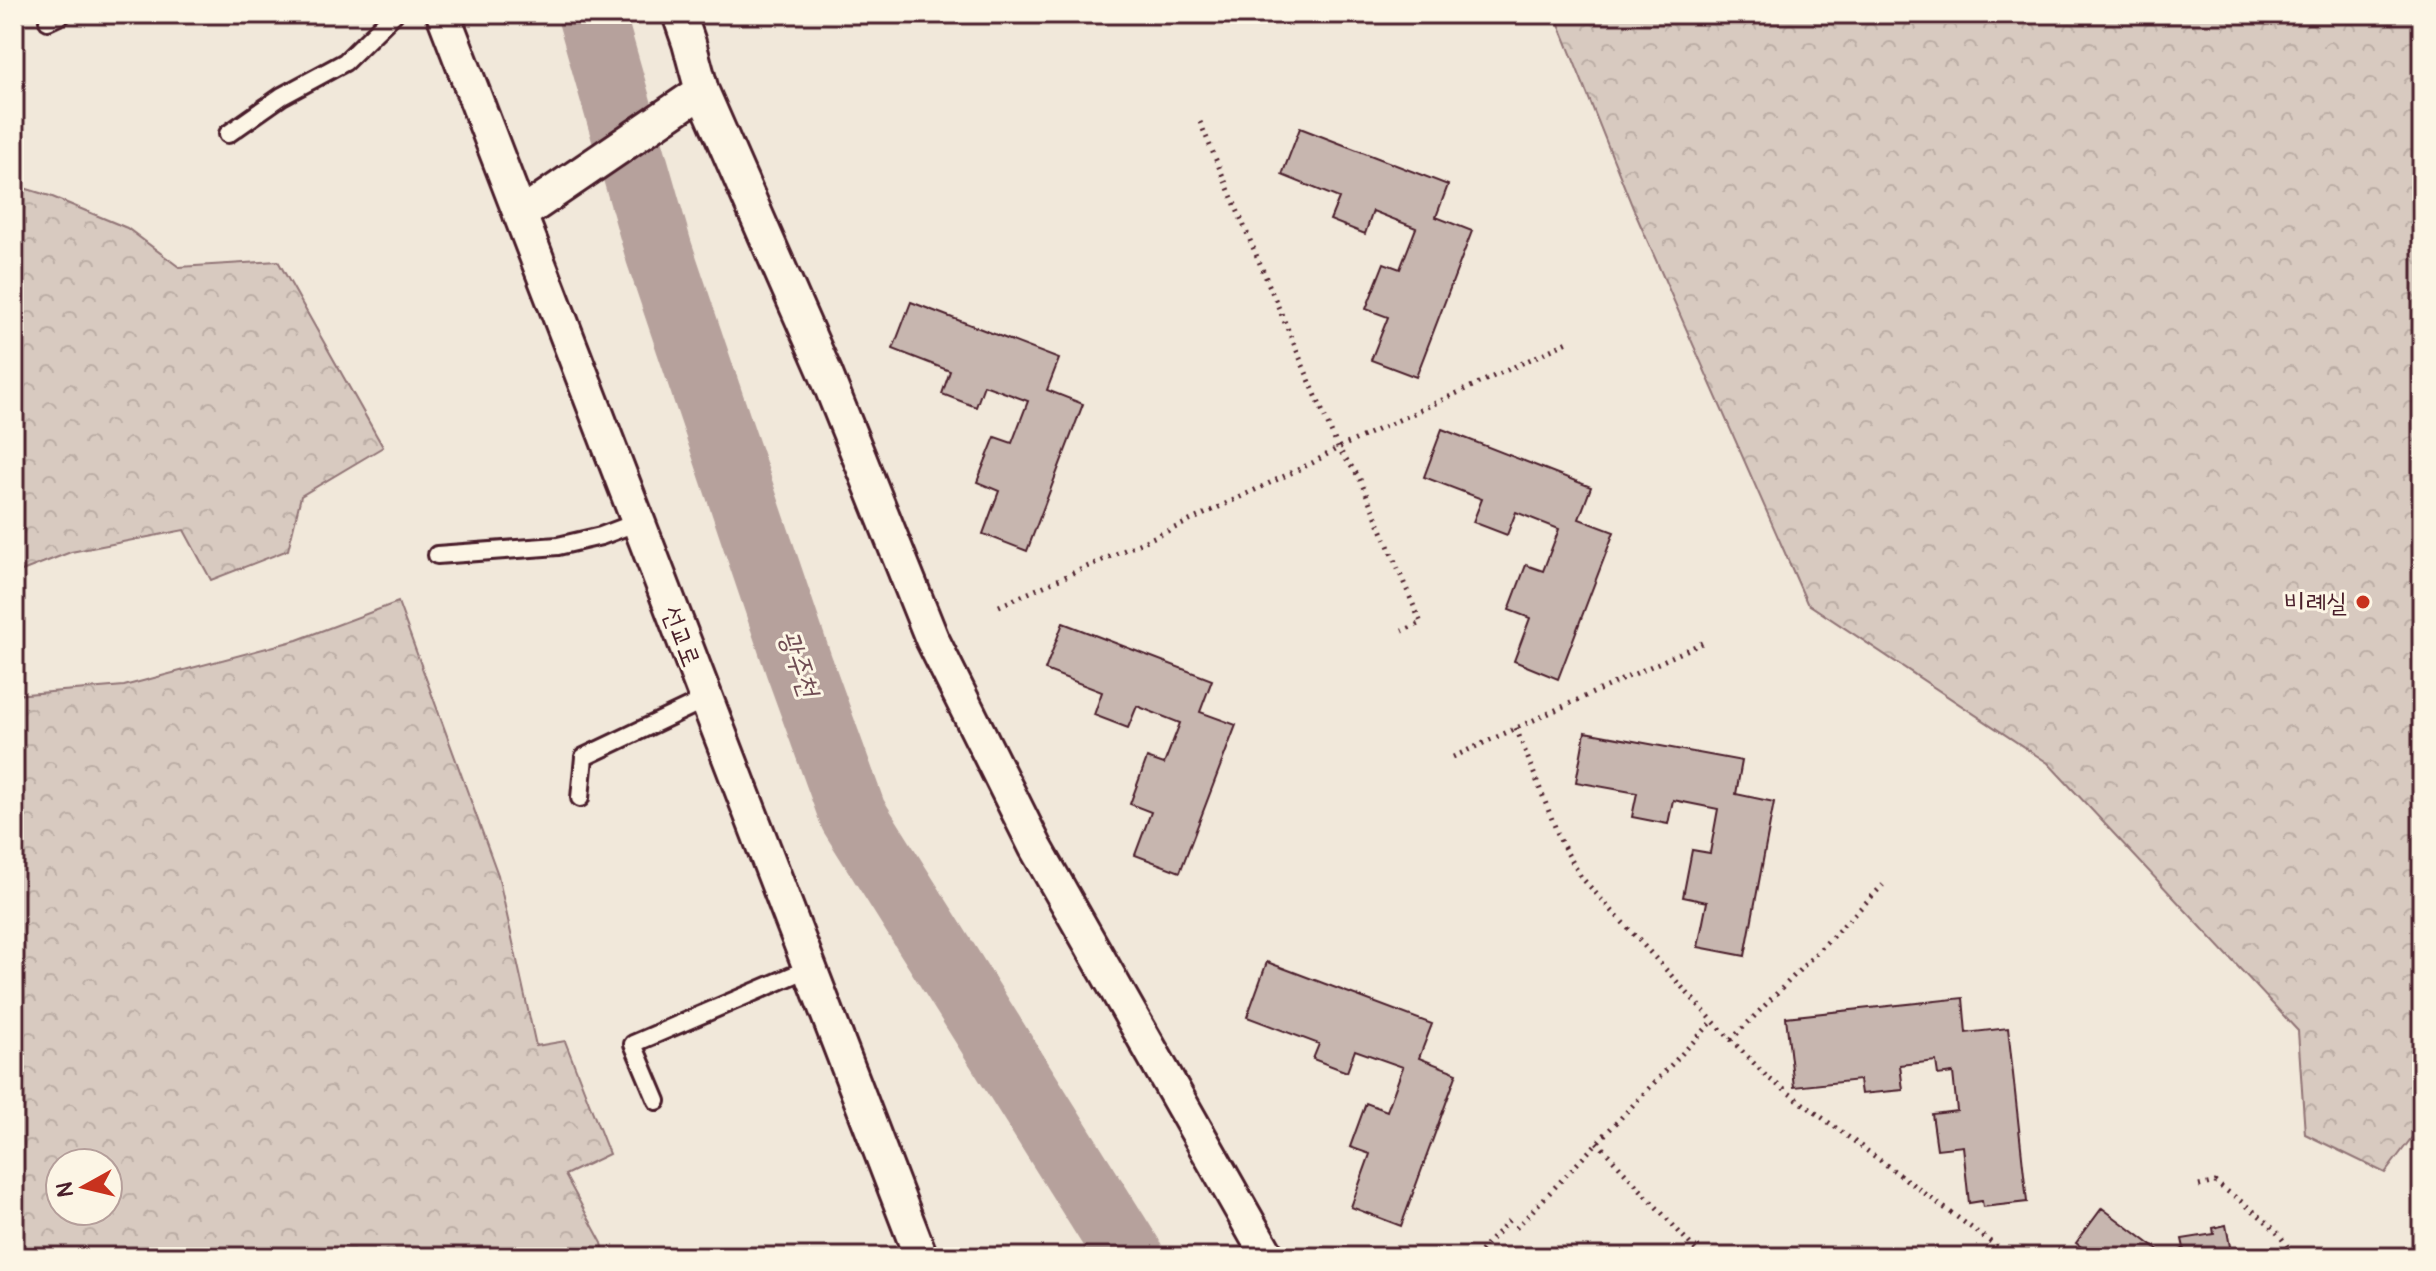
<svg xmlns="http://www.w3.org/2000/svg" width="2436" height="1271" font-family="Pangolin,'Poor Story',sans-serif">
<defs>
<pattern id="forest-crowns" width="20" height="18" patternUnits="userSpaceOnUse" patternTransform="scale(2)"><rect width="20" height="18" fill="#d8cac0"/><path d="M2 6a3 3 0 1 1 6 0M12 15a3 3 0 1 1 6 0" fill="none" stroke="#bbada5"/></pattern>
</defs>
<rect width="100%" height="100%" fill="#f1e8da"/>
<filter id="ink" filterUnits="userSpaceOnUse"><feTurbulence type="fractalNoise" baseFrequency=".0125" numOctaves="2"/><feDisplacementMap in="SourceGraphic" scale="16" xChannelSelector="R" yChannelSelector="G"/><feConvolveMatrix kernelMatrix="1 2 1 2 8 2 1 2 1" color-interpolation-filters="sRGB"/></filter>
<g filter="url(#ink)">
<!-- forest -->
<path fill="url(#forest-crowns)" stroke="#917476" stroke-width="2" fill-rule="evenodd" d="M 1555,14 L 2422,14 L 2422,1124 L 2385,1173 L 2305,1134 L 2298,1031 L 2048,763 L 1807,603 L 1633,208 Z
M 14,185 L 50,196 L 127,228 L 179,267 L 278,261 L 383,447 L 301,496 L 288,550 L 211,580 L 184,530 L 71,552 L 14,574 Z
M 398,602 L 498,875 L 536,1046 L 565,1041 L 609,1154 L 565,1175 L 602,1243 L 605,1257 L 14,1257 L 14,695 L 124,686 L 297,640 ZM 60,1163 L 108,1163 L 108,1211 L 60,1211 Z"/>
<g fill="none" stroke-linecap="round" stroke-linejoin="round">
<!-- river -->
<path stroke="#b6a19c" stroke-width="68" d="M 591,14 L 659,252 L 799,666 L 853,815 L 1130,1257"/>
</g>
<!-- building -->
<path fill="#c7b6af" stroke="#4a1f2b" stroke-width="2" d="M 1300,128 L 1448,185 L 1436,217 L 1472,231 L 1416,377 L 1371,360 L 1388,317 L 1366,309 L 1384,263 L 1400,269 L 1416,228 L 1373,211 L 1365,234 L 1330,220 L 1339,198 L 1282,175 Z
M 911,302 L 1059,359 L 1047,390 L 1083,404 L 1027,551 L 983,534 L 999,491 L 977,482 L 995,437 L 1012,443 L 1028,401 L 984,385 L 976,407 L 942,394 L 950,371 L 893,349 Z
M 1442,429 L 1591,487 L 1579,519 L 1614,532 L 1558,679 L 1514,661 L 1530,618 L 1509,610 L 1526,565 L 1543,571 L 1559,529 L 1516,512 L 1507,535 L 1473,522 L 1482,499 L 1424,477 Z
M 1063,623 L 1212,680 L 1200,712 L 1236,725 L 1180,872 L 1135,855 L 1151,812 L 1130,804 L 1147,758 L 1164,764 L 1180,723 L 1137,706 L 1128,728 L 1094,715 L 1102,692 L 1045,670 Z
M 1585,732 L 1742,761 L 1736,794 L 1774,802 L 1745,956 L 1698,947 L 1707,902 L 1683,897 L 1692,850 L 1710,853 L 1718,809 L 1673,800 L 1668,824 L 1632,817 L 1637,793 L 1576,782 Z
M 1267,962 L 1432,1024 L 1419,1058 L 1457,1073 L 1401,1226 L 1351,1207 L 1370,1154 L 1350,1147 L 1366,1103 L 1387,1111 L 1403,1067 L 1355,1050 L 1347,1072 L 1313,1059 L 1319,1044 L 1247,1017 Z
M 1963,998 L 1966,1033 L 2008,1028 L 2027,1202 L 1983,1207 L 1982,1201 L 1969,1203 L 1963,1146 L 1937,1149 L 1932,1114 L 1957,1111 L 1953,1073 L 1938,1075 L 1936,1061 L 1900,1065 L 1903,1090 L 1861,1094 L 1859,1080 L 1794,1087 L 1786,1017 Z
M 2102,1208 L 2167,1257 L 2095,1257 L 2076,1243 Z
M 2226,1225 L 2232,1257 L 2168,1257 L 2184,1248 L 2182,1239 L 2214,1234 L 2213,1228 Z"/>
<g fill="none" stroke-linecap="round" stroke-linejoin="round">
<defs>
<path id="service" d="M 48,21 L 63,14
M 228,134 L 282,96 L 345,62 L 394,14
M 437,555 L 558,546 L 601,536 L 638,522
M 580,798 L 584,757 L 706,699
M 657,1101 L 633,1044 L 810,968"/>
<path id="minor" d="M 443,14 C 603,428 761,843 921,1257
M 679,14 L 689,43 L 702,91 L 825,372 L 932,639 L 1036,848 L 1268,1257
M 520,215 L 702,91"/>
</defs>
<!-- service casing -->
<use href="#service" stroke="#4a1f2b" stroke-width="22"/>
<!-- minor casing -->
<use href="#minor" stroke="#4a1f2b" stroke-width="38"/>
<!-- path -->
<path stroke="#4a1f2b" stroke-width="5" stroke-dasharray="2 6" stroke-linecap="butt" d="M 1200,122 L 1338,448 L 1359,477 L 1421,623 L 1402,631
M 999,606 L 1181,525 L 1312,463 L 1338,448 L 1568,342
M 1516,728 L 1561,842 L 1581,877 L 1713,1021 L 1767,1077 L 2011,1257
M 1453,757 L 1702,643
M 1731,1040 L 1883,885
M 1597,1142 L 1702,1257
M 2199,1186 L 2215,1182 C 2243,1204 2279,1225 2293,1257
M 1516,1228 L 1713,1021
M 1475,1257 L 1513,1216"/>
<!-- service -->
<use href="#service" stroke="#fcf5e5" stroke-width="16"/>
<!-- minor -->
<use href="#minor" stroke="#fcf5e5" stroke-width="32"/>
</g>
</g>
<!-- markers -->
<circle fill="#c8321e" stroke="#fcf5e5" stroke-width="3" cx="2363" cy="602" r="8"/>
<g text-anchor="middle" stroke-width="6" stroke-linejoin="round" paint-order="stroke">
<!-- poi labels -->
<g font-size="26" fill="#4a1f2b" stroke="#fcf5e5" text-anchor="end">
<text x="2347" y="611">비례실</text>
</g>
<!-- street labels -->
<g font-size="26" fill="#4a1f2b" stroke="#fcf5e5">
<text transform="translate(682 636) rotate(69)" y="9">선교로</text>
</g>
<!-- water labels -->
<g font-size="28" font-style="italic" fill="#704c53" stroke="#fcf5e5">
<text transform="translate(800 663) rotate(71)" y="10">광주천</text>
</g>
</g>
<!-- margin -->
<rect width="2436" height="1271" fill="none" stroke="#fcf5e5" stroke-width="48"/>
<rect x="24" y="24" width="2388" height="1223" fill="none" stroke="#4a1f2b" stroke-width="3" filter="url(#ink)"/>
<!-- north arrow -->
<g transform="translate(84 1187) rotate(262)"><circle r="38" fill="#fcf5e5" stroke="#b59f9b" stroke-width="2"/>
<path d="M0-6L14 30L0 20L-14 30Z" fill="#c8321e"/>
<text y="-12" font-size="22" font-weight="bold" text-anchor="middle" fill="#4a1f2b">N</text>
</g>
</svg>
